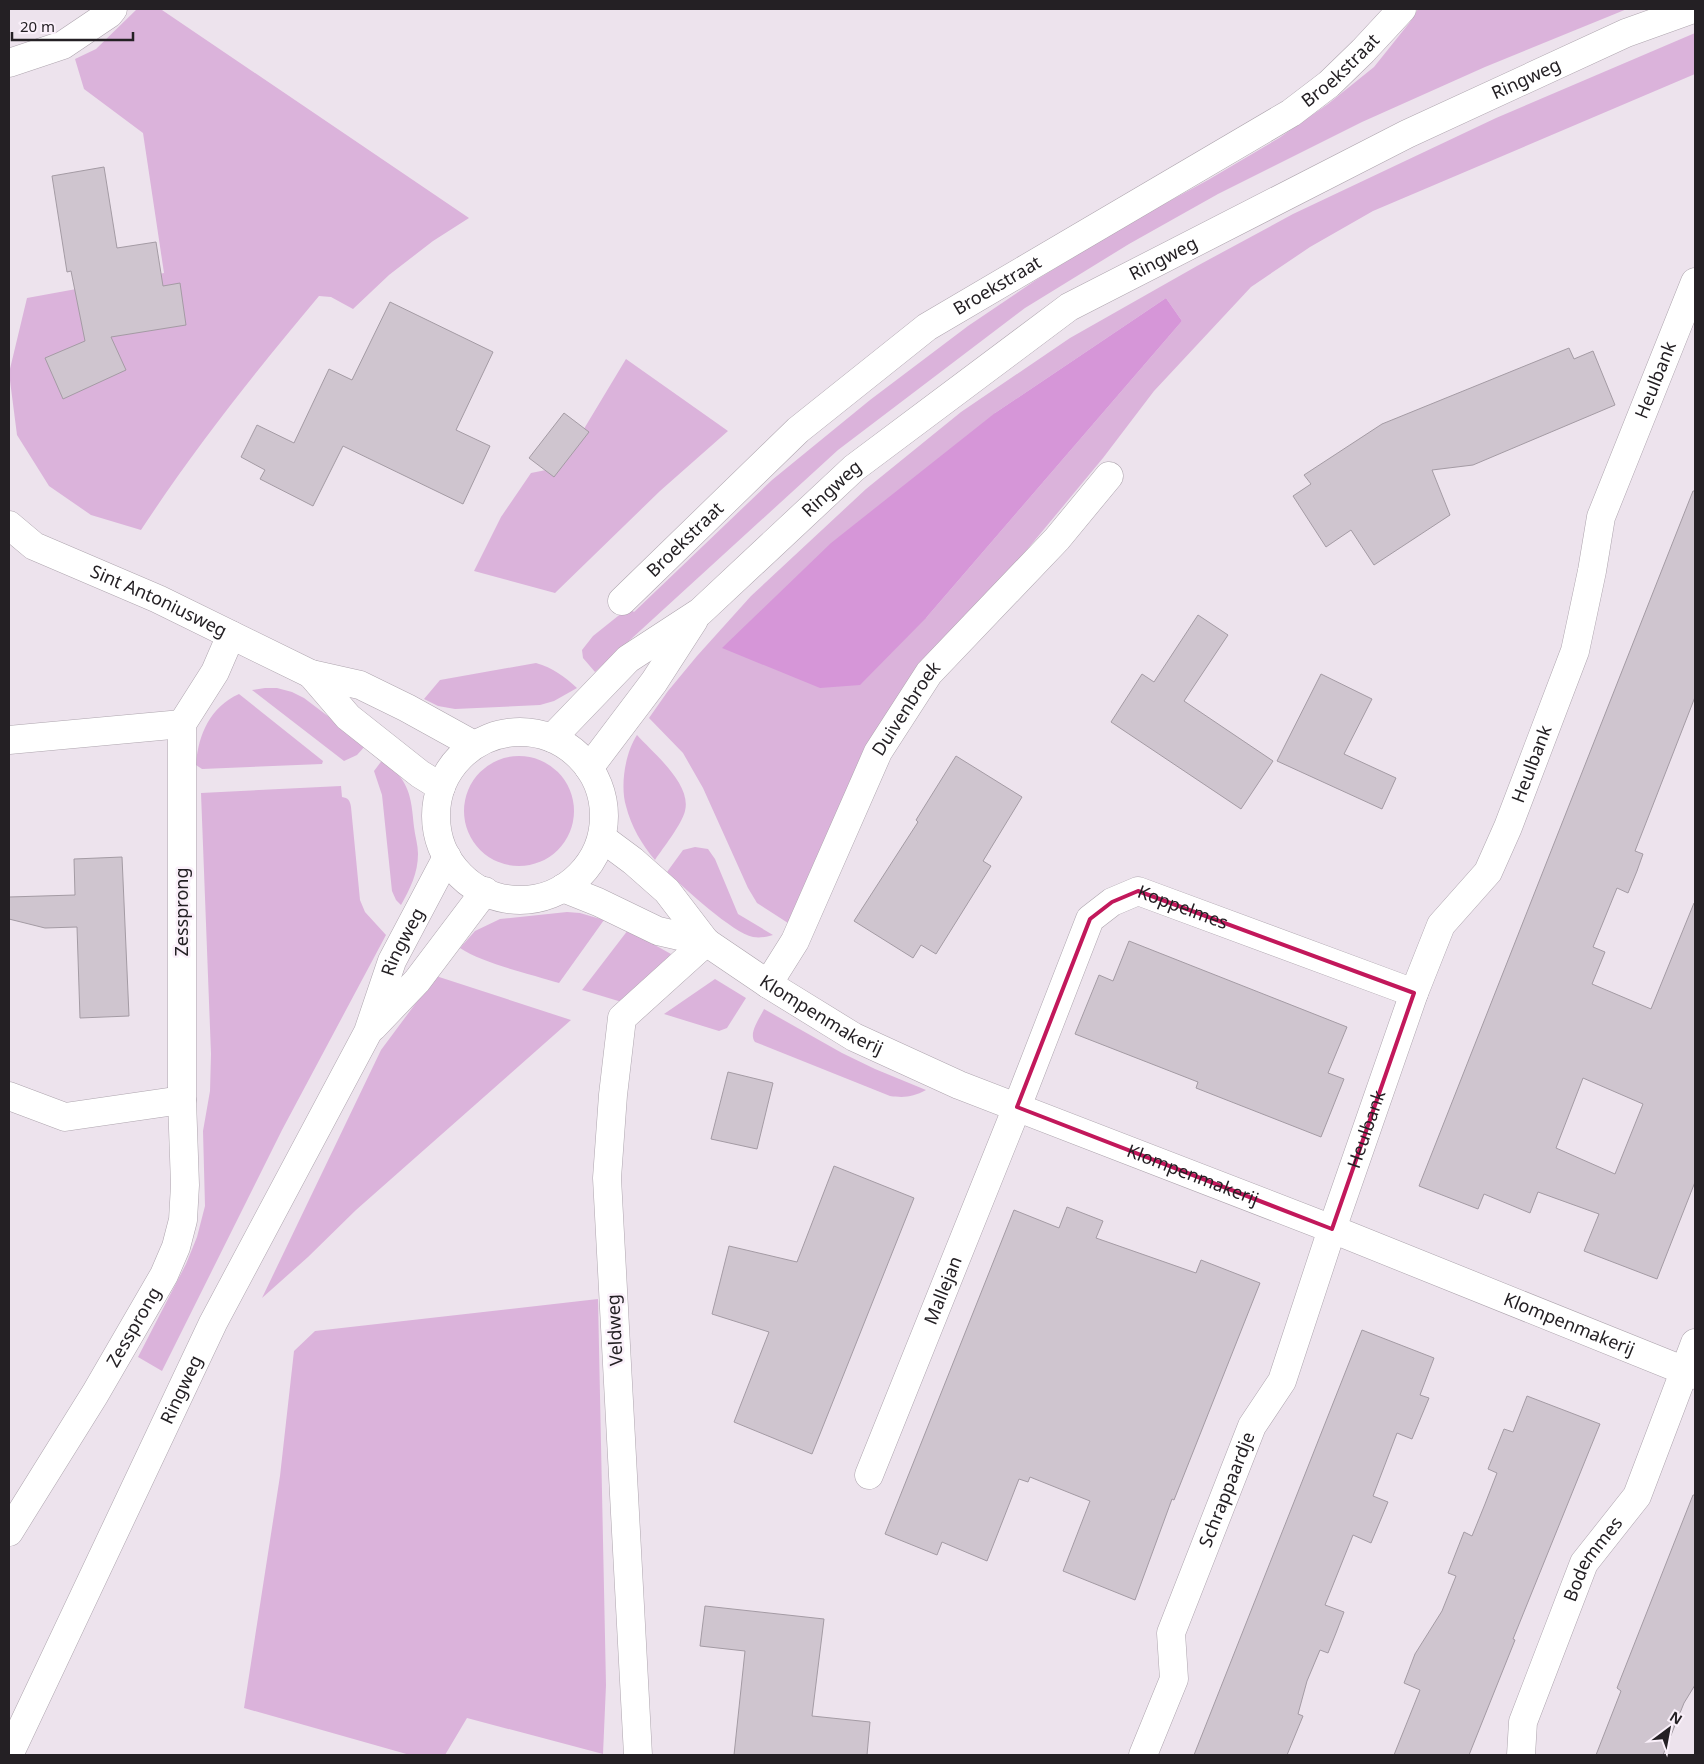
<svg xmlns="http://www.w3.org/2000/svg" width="1704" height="1764" font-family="'Noto Sans',sans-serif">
<rect width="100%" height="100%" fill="#ede3ed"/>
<!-- green -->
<path fill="#dbb3db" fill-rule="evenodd" d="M 137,9 L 162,9 L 162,10 L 469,218 L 433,241 L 389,275 L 353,309 L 331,297 L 319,296 C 256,371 195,448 141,530 L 91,515 L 49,486 L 17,435 L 9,373 L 27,298 L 164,273 L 143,133 L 84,89 L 75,59 L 96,49 Z
M 1418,9 L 1627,9 L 1485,67 L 1362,122 L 1218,194 L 1129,244 L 1025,308 L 838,450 L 595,672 L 583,658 L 582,650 L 593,636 L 628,608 L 634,612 L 772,480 L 870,400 L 968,326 L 1036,280 L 1131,222 L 1208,180 L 1279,138 L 1328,104 L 1374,67 L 1410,22 Z
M 1695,33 L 1695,74 L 1373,211 L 1310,247 L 1251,287 L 1154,391 L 1103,458 L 1016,563 L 920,667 L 788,923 L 757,903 L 748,888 L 703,788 L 683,753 L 649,718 L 668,691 L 697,656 L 751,596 L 866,489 L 961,412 L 1070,338 L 1197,266 L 1293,214 L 1496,118 ZM 1166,298 L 1182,321 L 926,618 L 995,413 Z
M 626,359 L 728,431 L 660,491 L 555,593 L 474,571 L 501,517 L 531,473 L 561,467 Z
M 536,663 C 553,668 564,676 577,688 L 554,701 L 540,705 L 455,709 L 438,706 L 424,699 L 440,680 Z
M 265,688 L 277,688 L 292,692 L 304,698 L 366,745 L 357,755 L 344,761 L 252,690 Z
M 239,694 L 323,761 L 322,764 L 202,769 L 196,765 C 198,735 210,707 239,694 Z
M 637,735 C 653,753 692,784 685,811 C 682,824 663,848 655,860 C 642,845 631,826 626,806 C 620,786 625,753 637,735 Z
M464 811a55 55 0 1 1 110 0a55 55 0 1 1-110 0Z
M 383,759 C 409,782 411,793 414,827 C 415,836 418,845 418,854 C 418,873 410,889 401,905 L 396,900 L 392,891 L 382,795 L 374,771 Z
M 341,786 L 342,797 C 348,798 350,800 351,807 L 360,900 L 365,912 L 386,935 L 282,1130 L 162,1371 L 138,1357 L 186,1264 L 197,1237 L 205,1206 L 203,1131 L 210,1091 L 211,1054 L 201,793 Z
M 695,847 L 708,849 L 715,859 L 738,914 L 773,935 C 766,937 760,938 753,937 C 733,933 684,888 667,872 L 683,850 Z
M 567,912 L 580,913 L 604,920 L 559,983 C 531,974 484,964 460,948 L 475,931 L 500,919 Z
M 628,930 L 671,954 L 643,989 L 625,1003 L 582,990 Z
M 436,976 L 571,1020 L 356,1210 L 308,1257 L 262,1298 L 381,1050 Z
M 715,979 L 746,998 L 727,1028 L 719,1031 L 664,1014 Z
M 764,1009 L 842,1053 L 875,1069 L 926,1090 C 913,1097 904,1098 890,1096 L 755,1042 C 748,1033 760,1018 764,1009 Z
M 598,1299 L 606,1685 L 603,1754 L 467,1718 L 445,1755 L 410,1755 L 244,1708 L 280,1476 L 294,1351 L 315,1331 Z"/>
<!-- forest -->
<path fill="#d696d8" d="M 1166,298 L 1182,321 L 926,618 L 860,685 L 820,688 L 722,648 L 831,543 L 995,413 Z"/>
<!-- building -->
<path fill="#cfc5cf" stroke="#a49ba4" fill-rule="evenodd" d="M 104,167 L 117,248 L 156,242 L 163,286 L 180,283 L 186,325 L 111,337 L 126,370 L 63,399 L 45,358 L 85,341 L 71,271 L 67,272 L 52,176 Z
M 390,302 L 493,352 L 456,430 L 490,446 L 463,504 L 343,446 L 313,506 L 260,479 L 265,470 L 241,457 L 257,425 L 294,443 L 329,369 L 352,380 Z
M 1569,348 L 1574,359 L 1593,351 L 1615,405 L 1473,465 L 1432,470 L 1450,515 L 1374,565 L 1351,530 L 1326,547 L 1293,496 L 1311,484 L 1304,475 L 1382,424 Z
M 564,413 L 589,432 L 554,477 L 529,458 Z
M 1693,491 L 1695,491 L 1695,697 L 1635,851 L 1643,854 L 1637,871 L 1628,893 L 1617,888 L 1593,947 L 1605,952 L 1592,984 L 1651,1009 L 1694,903 L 1695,904 L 1695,1182 L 1657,1279 L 1584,1251 L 1599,1214 L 1538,1192 L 1530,1213 L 1484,1194 L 1478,1209 L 1419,1186 ZM 1583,1078 L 1643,1104 L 1615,1174 L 1556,1148 Z
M 1198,615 L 1228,635 L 1184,701 L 1273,761 L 1241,809 L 1111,722 L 1142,674 L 1154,682 Z
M 1321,674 L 1372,699 L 1344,754 L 1396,778 L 1382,809 L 1277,761 Z
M 956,756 L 1022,797 L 983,861 L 991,866 L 936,954 L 921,945 L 913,958 L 854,921 L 918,822 L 916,820 Z
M 122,857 L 129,1016 L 80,1018 L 77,927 L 45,928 L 9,919 L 9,897 L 75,895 L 74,859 Z
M 1129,941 L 1347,1027 L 1328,1073 L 1344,1079 L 1321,1137 L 1196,1088 L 1198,1082 L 1075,1034 L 1099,975 L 1113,981 Z
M 728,1072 L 773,1083 L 757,1149 L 711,1139 Z
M 834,1166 L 914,1198 L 812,1454 L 734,1422 L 769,1332 L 712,1314 L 729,1246 L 797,1262 Z
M 1067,1207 L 1103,1221 L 1096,1238 L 1196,1273 L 1201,1260 L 1260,1283 L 1174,1500 L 1172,1499 L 1135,1600 L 1063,1571 L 1090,1501 L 1030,1477 L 1028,1482 L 1019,1479 L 987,1561 L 942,1542 L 937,1555 L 885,1534 L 1014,1210 L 1059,1228 Z
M 1362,1330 L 1434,1358 L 1420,1395 L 1429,1398 L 1412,1439 L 1397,1433 L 1373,1496 L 1388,1502 L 1371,1543 L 1353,1535 L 1325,1605 L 1344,1612 L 1336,1633 L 1328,1653 L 1320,1650 L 1307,1681 L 1298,1714 L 1303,1716 L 1287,1755 L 1194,1755 Z
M 1527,1396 L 1600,1424 L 1513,1639 L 1515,1640 L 1469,1755 L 1394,1755 L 1420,1690 L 1404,1683 L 1415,1654 L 1442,1611 L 1456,1576 L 1448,1573 L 1464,1532 L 1472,1536 L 1485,1504 L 1497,1473 L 1488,1469 L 1504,1429 L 1513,1432 Z
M 1693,1495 L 1695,1495 L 1695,1685 L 1684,1703 L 1663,1755 L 1596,1755 L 1621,1691 L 1617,1688 Z
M 705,1606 L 824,1619 L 812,1716 L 870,1722 L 867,1755 L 734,1755 L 745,1651 L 700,1646 Z"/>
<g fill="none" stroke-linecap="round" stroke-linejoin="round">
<defs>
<g id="minor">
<path d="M 9,63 L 63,45 L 109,14 L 113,9"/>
<path id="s1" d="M 9,525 L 34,546 L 158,599 L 311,674 L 360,685 L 407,708 L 474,745"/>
<path id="s2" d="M 622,601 L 798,430 L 927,327 L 1291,113 L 1329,84 L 1363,51 L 1402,9"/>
<path d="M 311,674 L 348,717 L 420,774 L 441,787"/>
<path d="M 9,740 L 182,724"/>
<path id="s3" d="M 602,838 L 633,861 L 667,891 L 706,942 L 768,984 L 854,1037 L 959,1085 L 1332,1229 L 1695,1375"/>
<path d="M 563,888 L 598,902 L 658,931 L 706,942"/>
<path id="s4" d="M 768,984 L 795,941 L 878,752 L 929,673 L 1057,539 L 1109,476"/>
<path d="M 9,1096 L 65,1117 L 182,1100"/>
<path id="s5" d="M 869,1475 L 1017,1107 L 1090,919 L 1112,902 L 1138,891 L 1414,993"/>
<path id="s6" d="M 9,1532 L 95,1394 L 164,1275 L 176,1247 L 183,1220 L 185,1185 L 182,1100 L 182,724 L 215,672 L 231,635"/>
<path d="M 638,1755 L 607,1178 L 613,1095 L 622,1018 L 706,942"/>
<path id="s7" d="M 1143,1755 L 1174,1679 L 1171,1633 L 1252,1426 L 1282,1381 L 1332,1229 L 1414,993 L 1441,925 L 1488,872 L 1508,827 L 1575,651 L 1592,571 L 1601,517 L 1695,282"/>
<path id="s8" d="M 1521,1755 L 1523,1722 L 1584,1563 L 1637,1496 L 1695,1343"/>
</g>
<g id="major">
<circle cx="520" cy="816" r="84"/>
<path id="s9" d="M 552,738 L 628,659 L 700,612 L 854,468 L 1069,307 L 1407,134 L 1626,33 L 1693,9"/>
<path d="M 589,768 L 654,682 L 694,620"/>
<path d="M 373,1027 L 417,981 L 485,891"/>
<path id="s10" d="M 9,1755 L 213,1323 L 368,1032 L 392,961 L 447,857"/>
</g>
</defs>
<!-- minor casing -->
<use href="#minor" stroke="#aea5ae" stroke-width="29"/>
<!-- major casing -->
<use href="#major" stroke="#aea5ae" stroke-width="29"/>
<!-- minor -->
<use href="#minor" stroke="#fff" stroke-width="28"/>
<!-- major -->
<use href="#major" stroke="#fff" stroke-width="28"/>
</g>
<!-- marked area -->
<path fill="none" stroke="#c2185b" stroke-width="4" stroke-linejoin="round" d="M 1138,891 L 1414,993 L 1332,1229 L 1017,1107 L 1090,919 L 1112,902 Z"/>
<g text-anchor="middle" stroke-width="5" stroke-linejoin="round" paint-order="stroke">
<!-- street labels -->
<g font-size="18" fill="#242024" stroke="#faf0fa">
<text dy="6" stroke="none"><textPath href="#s2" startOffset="898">Broekstraat</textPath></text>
<text dy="6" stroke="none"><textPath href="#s9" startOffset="1186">Ringweg</textPath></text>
<text dy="6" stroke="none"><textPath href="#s9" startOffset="781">Ringweg</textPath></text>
<text dy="6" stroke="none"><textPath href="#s2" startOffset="492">Broekstraat</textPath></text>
<text dy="6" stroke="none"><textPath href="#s7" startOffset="1480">Heulbank</textPath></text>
<text dy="6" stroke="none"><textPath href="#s9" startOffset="376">Ringweg</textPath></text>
<text dy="6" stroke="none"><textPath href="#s2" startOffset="88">Broekstraat</textPath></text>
<text dy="6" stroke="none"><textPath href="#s1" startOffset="169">Sint Antoniusweg</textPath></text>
<text dy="6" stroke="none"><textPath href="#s4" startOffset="309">Duivenbroek</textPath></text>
<text dy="6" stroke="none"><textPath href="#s7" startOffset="1075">Heulbank</textPath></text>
<text dy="6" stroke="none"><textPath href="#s5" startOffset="702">Koppelmes</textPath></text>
<text transform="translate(182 912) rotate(-90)" y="6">Zessprong</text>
<text dy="6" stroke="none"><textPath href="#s10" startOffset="904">Ringweg</textPath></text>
<text dy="6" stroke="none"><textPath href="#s3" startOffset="285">Klompenmakerij</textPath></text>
<text dy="6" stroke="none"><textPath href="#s7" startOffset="670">Heulbank</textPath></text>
<text dy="6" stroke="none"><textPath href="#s3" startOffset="690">Klompenmakerij</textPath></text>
<text dy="6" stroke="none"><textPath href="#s5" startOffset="199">Mallejan</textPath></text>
<text dy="6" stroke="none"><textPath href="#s3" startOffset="1095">Klompenmakerij</textPath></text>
<text dy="6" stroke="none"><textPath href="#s6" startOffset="240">Zessprong</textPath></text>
<text transform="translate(615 1330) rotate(-93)" y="6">Veldweg</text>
<text dy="6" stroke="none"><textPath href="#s10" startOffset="404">Ringweg</textPath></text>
<text dy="6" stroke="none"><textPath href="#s7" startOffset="282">Schrappaardje</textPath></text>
<text dy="6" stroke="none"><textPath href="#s8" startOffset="211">Bodemmes</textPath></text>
</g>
</g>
<!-- border -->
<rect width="1704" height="1764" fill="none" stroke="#242024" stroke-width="20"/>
<!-- north arrow -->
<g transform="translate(1669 1729) rotate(32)" stroke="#faf0fa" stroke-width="4" paint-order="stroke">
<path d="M0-4L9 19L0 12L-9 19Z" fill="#242024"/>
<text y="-8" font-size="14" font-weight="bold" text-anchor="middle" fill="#242024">N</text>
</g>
<!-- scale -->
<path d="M12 32v8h121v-8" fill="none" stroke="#242024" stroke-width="2.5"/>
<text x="20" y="32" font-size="15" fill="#242024" stroke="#faf0fa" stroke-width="4" paint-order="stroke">20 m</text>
</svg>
